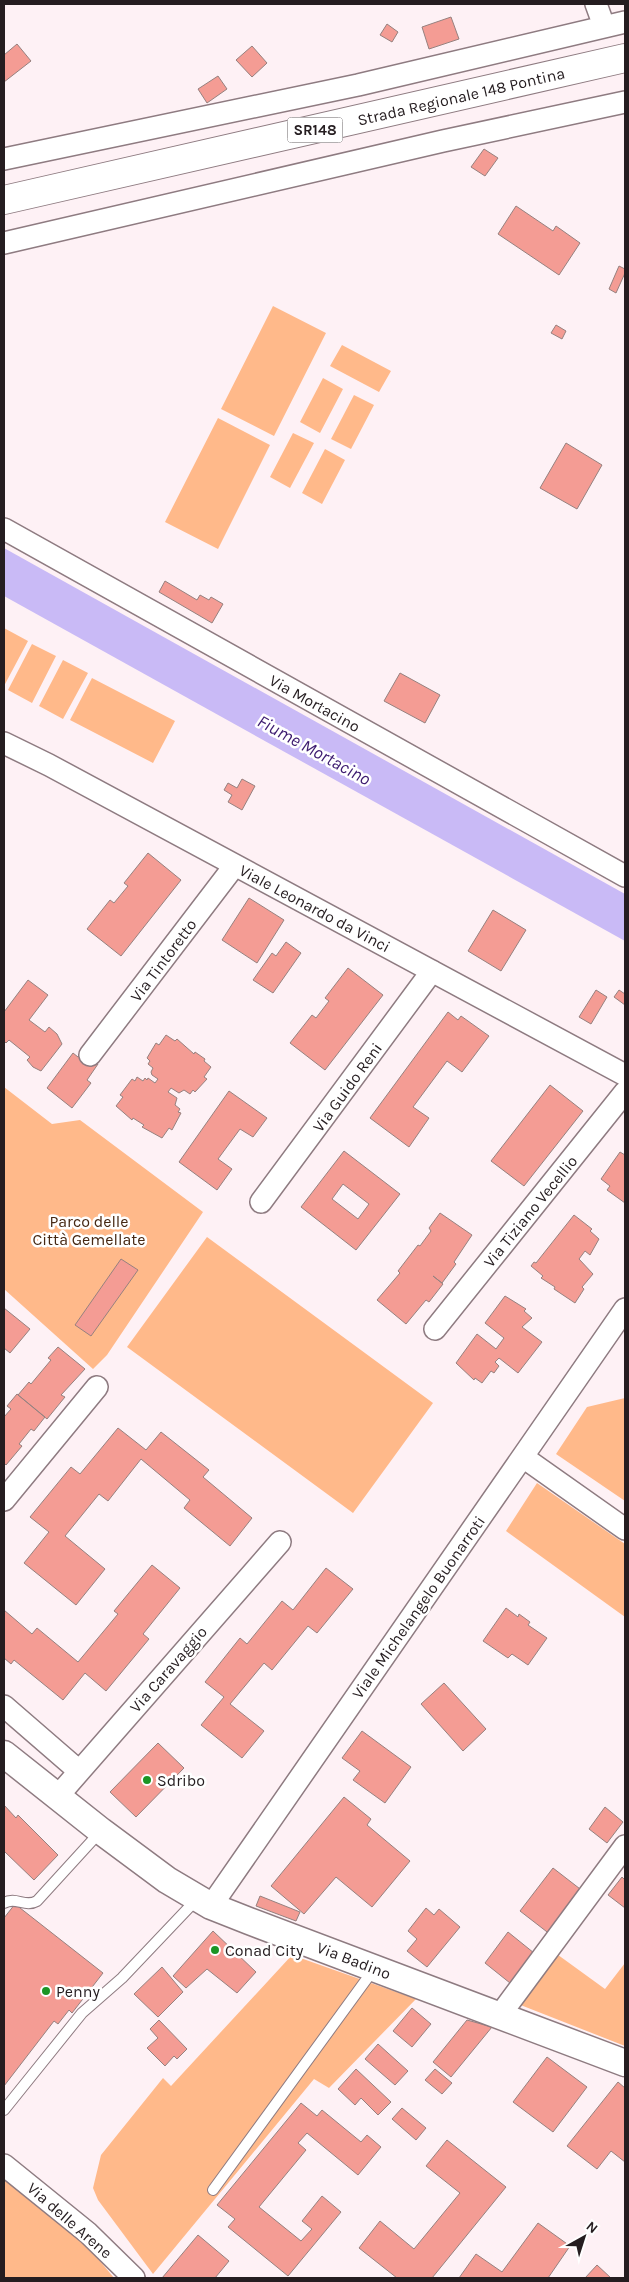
<svg xmlns="http://www.w3.org/2000/svg" width="629" height="2282" font-family="Karla,sans-serif">
<rect width="100%" height="100%" fill="#fef1f5"/>
<!-- green -->
<path fill="#ffb98a" d="M 273,306 L 326,333 L 274,436 L 221,409 Z
M 342,345 L 391,371 L 379,392 L 330,366 Z
M 323,378 L 343,389 L 320,433 L 300,422 Z
M 354,395 L 374,405 L 351,449 L 331,439 Z
M 218,418 L 270,445 L 218,549 L 165,522 Z
M 293,433 L 314,443 L 290,488 L 270,477 Z
M 325,449 L 345,460 L 322,504 L 302,493 Z
M 4,628 L 28,641 L 4,686 Z
M 32,644 L 56,656 L 32,703 L 8,690 Z
M 63,660 L 88,673 L 63,719 L 39,706 Z
M 92,678 L 175,721 L 153,763 L 70,720 Z
M 4,1087 L 52,1124 L 80,1120 L 203,1212 L 107,1355 L 93,1369 L 4,1289 Z
M 207,1237 L 433,1403 L 353,1513 L 127,1347 Z
M 625,1398 L 625,1501 L 556,1454 L 587,1407 Z
M 537,1483 L 625,1544 L 625,1617 L 506,1531 Z
M 554,1952 L 605,1989 L 625,1963 L 625,2046 L 518,2004 Z
M 292,1955 L 416,1999 L 329,2088 L 314,2079 L 153,2274 L 98,2200 L 93,2188 L 101,2155 L 163,2078 L 171,2086 Z
M 4,2174 L 73,2228 L 114,2278 L 4,2278 Z"/>
<!-- water -->
<path fill="#c9baf6" d="M 4,548 L 625,894 L 625,941 L 4,596 Z"/>
<!-- building -->
<path fill="#f49c94" stroke="#96817f" fill-rule="evenodd" d="M 451,17 L 459,39 L 429,49 L 422,27 Z
M 387,24 L 398,32 L 392,42 L 380,35 Z
M 17,44 L 31,61 L 4,82 L 4,55 Z
M 252,46 L 267,63 L 252,77 L 236,60 Z
M 218,76 L 227,89 L 207,103 L 198,89 Z
M 484,149 L 498,158 L 485,176 L 471,167 Z
M 516,206 L 553,231 L 556,226 L 580,243 L 559,275 L 498,234 Z
M 619,266 L 625,269 L 625,273 L 616,293 L 609,289 Z
M 556,325 L 566,331 L 562,339 L 551,333 Z
M 566,443 L 602,465 L 577,509 L 540,488 Z
M 165,581 L 197,600 L 200,595 L 209,600 L 211,597 L 223,604 L 212,623 L 159,592 Z
M 400,673 L 440,695 L 425,723 L 384,701 Z
M 242,779 L 255,786 L 242,810 L 228,802 L 232,795 L 224,790 L 228,783 L 237,788 Z
M 148,853 L 181,880 L 121,956 L 87,929 L 110,900 L 114,903 L 128,886 L 124,883 Z
M 249,898 L 284,920 L 257,963 L 222,940 Z
M 493,910 L 526,930 L 501,971 L 468,951 Z
M 286,942 L 301,953 L 273,993 L 253,980 L 272,953 L 276,956 Z
M 348,968 L 383,995 L 325,1070 L 290,1043 L 312,1015 L 316,1018 L 329,1001 L 325,998 Z
M 28,980 L 48,995 L 29,1020 L 45,1032 L 49,1027 L 57,1034 L 62,1044 L 41,1071 L 33,1067 L 27,1060 L 30,1057 L 9,1040 L 6,1043 L 4,1041 L 4,1012 Z
M 596,990 L 607,997 L 591,1024 L 579,1017 Z
M 619,990 L 625,994 L 625,1005 L 614,997 Z
M 448,1012 L 458,1020 L 461,1016 L 489,1036 L 462,1072 L 447,1061 L 413,1107 L 429,1118 L 409,1147 L 370,1118 Z
M 166,1035 L 175,1041 L 177,1039 L 194,1054 L 195,1052 L 205,1059 L 204,1061 L 211,1067 L 204,1077 L 207,1079 L 195,1092 L 193,1090 L 190,1094 L 184,1090 L 179,1093 L 171,1088 L 168,1092 L 177,1098 L 175,1105 L 180,1109 L 178,1112 L 181,1113 L 172,1130 L 169,1128 L 162,1138 L 142,1127 L 144,1125 L 133,1118 L 132,1120 L 116,1106 L 123,1097 L 120,1095 L 132,1079 L 135,1081 L 137,1077 L 143,1081 L 145,1078 L 147,1080 L 148,1078 L 155,1083 L 158,1079 L 152,1075 L 151,1072 L 153,1068 L 148,1064 L 150,1061 L 147,1058 L 156,1043 L 159,1045 Z
M 82,1052 L 98,1064 L 87,1080 L 91,1083 L 72,1108 L 47,1088 L 73,1053 L 78,1057 Z
M 550,1085 L 583,1111 L 524,1186 L 491,1161 Z
M 229,1091 L 267,1118 L 253,1137 L 240,1129 L 218,1159 L 232,1169 L 217,1190 L 179,1162 Z
M 344,1151 L 400,1194 L 356,1250 L 301,1207 ZM 343,1184 L 369,1204 L 358,1219 L 332,1199 Z
M 620,1152 L 625,1155 L 625,1203 L 607,1190 L 610,1186 L 601,1179 Z
M 440,1213 L 472,1235 L 454,1262 L 456,1264 L 442,1283 L 433,1276 L 443,1284 L 429,1302 L 426,1300 L 406,1324 L 377,1300 L 400,1273 L 398,1271 L 418,1245 L 420,1246 L 431,1231 L 429,1228 Z
M 574,1215 L 592,1229 L 590,1231 L 599,1239 L 590,1255 L 585,1251 L 579,1259 L 593,1274 L 582,1287 L 584,1289 L 575,1303 L 554,1289 L 555,1287 L 541,1278 L 543,1276 L 531,1266 L 534,1262 L 536,1263 Z
M 121,1259 L 138,1270 L 91,1336 L 75,1325 Z
M 505,1296 L 526,1309 L 524,1311 L 532,1318 L 522,1327 L 542,1342 L 518,1373 L 499,1358 L 495,1362 L 499,1366 L 494,1373 L 491,1371 L 482,1383 L 475,1378 L 474,1380 L 456,1363 L 477,1334 L 496,1349 L 504,1338 L 485,1323 Z
M 4,1308 L 30,1329 L 10,1353 L 4,1348 Z
M 58,1347 L 85,1369 L 61,1395 L 65,1397 L 47,1419 L 18,1395 L 29,1382 L 31,1384 L 51,1360 L 48,1358 Z
M 17,1394 L 45,1417 L 34,1431 L 31,1429 L 19,1444 L 22,1446 L 6,1465 L 4,1463 L 4,1417 L 11,1409 L 7,1406 Z
M 118,1428 L 146,1450 L 161,1432 L 209,1470 L 203,1477 L 252,1518 L 230,1546 L 184,1508 L 190,1500 L 141,1459 L 108,1501 L 99,1494 L 65,1536 L 105,1569 L 76,1605 L 24,1563 L 49,1532 L 30,1517 L 71,1467 L 80,1474 Z
M 152,1565 L 180,1588 L 143,1634 L 149,1639 L 106,1691 L 85,1673 L 63,1700 L 14,1660 L 11,1664 L 4,1658 L 4,1610 L 32,1634 L 37,1628 L 78,1662 L 118,1614 L 114,1611 Z
M 326,1568 L 353,1589 L 317,1633 L 308,1626 L 272,1670 L 264,1663 L 230,1704 L 264,1731 L 242,1758 L 201,1725 L 224,1697 L 205,1682 L 240,1638 L 247,1644 L 282,1601 L 293,1610 Z
M 506,1608 L 518,1617 L 519,1614 L 530,1622 L 528,1625 L 547,1638 L 528,1665 L 512,1654 L 508,1658 L 483,1641 Z
M 444,1683 L 486,1729 L 463,1751 L 421,1704 Z
M 362,1731 L 411,1767 L 385,1803 L 353,1780 L 360,1771 L 342,1758 Z
M 158,1743 L 184,1768 L 136,1817 L 110,1792 Z
M 344,1797 L 371,1819 L 367,1825 L 410,1861 L 372,1907 L 336,1877 L 304,1914 L 271,1886 Z
M 4,1805 L 16,1818 L 18,1815 L 58,1855 L 34,1880 L 4,1851 Z
M 605,1807 L 623,1822 L 607,1843 L 589,1829 Z
M 553,1868 L 584,1892 L 551,1935 L 520,1911 Z
M 622,1877 L 625,1880 L 625,1908 L 608,1895 Z
M 260,1896 L 300,1912 L 296,1921 L 256,1906 Z
M 15,1904 L 103,1973 L 72,2013 L 69,2010 L 58,2024 L 54,2021 L 4,2086 L 4,1918 Z
M 426,1908 L 434,1915 L 439,1909 L 460,1927 L 427,1967 L 407,1951 L 417,1939 L 408,1931 Z
M 213,1931 L 256,1972 L 237,1993 L 207,1969 L 186,1988 L 173,1976 Z
M 508,1932 L 534,1953 L 510,1983 L 485,1963 Z
M 162,1967 L 183,1992 L 158,2017 L 134,1994 Z
M 412,2008 L 431,2024 L 412,2047 L 393,2031 Z
M 159,2020 L 187,2049 L 177,2059 L 174,2056 L 165,2066 L 147,2048 L 158,2038 L 150,2029 Z
M 467,2020 L 492,2027 L 451,2077 L 433,2062 Z
M 378,2044 L 408,2071 L 395,2085 L 365,2059 Z
M 547,2057 L 587,2087 L 553,2132 L 513,2102 Z
M 356,2069 L 391,2102 L 378,2115 L 361,2098 L 355,2105 L 338,2089 Z
M 435,2069 L 452,2083 L 442,2094 L 425,2080 Z
M 618,2082 L 625,2088 L 625,2162 L 611,2151 L 597,2169 L 567,2146 Z
M 301,2103 L 317,2116 L 322,2110 L 361,2142 L 367,2135 L 381,2147 L 358,2175 L 307,2133 L 298,2143 L 306,2150 L 259,2207 L 301,2241 L 312,2229 L 302,2221 L 322,2196 L 341,2212 L 288,2276 L 228,2227 L 235,2219 L 217,2205 Z
M 402,2108 L 426,2128 L 416,2140 L 392,2119 Z
M 447,2140 L 506,2187 L 432,2278 L 397,2278 L 359,2248 L 380,2221 L 414,2249 L 460,2193 L 426,2166 Z
M 538,2223 L 570,2246 L 548,2278 L 459,2278 L 476,2254 L 502,2272 Z
M 198,2235 L 229,2261 L 215,2278 L 162,2278 Z
M 597,2265 L 611,2278 L 585,2278 Z"/>
<g fill="none" stroke-linecap="round" stroke-linejoin="round">
<defs>
<path id="service" d="M 4,1903 C 16,1896 25,1908 37,1901 L 100,1832
M 4,2110 L 82,2013 L 122,1978 L 197,1899
M 213,2190 L 374,1969"/>
<path id="minor" d="M 596,4 L 604,26
M 4,159 L 358,85 L 625,22
M 4,243 L 443,141 L 625,102
M 4,529 L 625,876
M 4,743 L 49,765 L 625,1075
M 90,1055 L 235,865
M 261,1202 L 432,971
M 435,1329 L 625,1092
M 523,1457 L 625,1529
M 4,1500 L 97,1387
M 4,1706 L 79,1771
M 57,1797 L 280,1542
M 211,1906 L 625,1309
M 500,2015 L 625,1846
M 4,2165 L 88,2233 L 134,2278"/>
<path id="tertiary" d="M 4,1754 L 101,1831 L 167,1880 L 211,1906 L 249,1921 L 625,2063"/>
<path id="primary" d="M 4,200 L 625,58"/>
</defs>
<!-- service casing -->
<use href="#service" stroke="#8e7b81" stroke-width="12"/>
<!-- minor casing -->
<use href="#minor" stroke="#8e7b81" stroke-width="24"/>
<!-- tertiary casing -->
<use href="#tertiary" stroke="#8e7b81" stroke-width="29"/>
<!-- primary casing -->
<use href="#primary" stroke="#8e7b81" stroke-width="30"/>
<!-- service -->
<use href="#service" stroke="#fff" stroke-width="10"/>
<!-- minor -->
<use href="#minor" stroke="#fff" stroke-width="21"/>
<!-- tertiary -->
<use href="#tertiary" stroke="#fff" stroke-width="26"/>
<!-- primary -->
<use href="#primary" stroke="#fff" stroke-width="28"/>
</g>
<!-- markers -->
<g fill="#1c9525" stroke="#fff" stroke-width="2">
<circle cx="147" cy="1780" r="5"/>
<circle cx="215" cy="1950" r="5"/>
<circle cx="46" cy="1991" r="5"/>
</g>
<g text-anchor="middle" stroke-width="5" stroke-linejoin="round" paint-order="stroke">
<!-- shield labels -->
<rect fill="#fff" stroke="#666163" stroke-width="1" x="287.5" y="117.5" width="55" height="25" rx="4"/>
<g font-size="15" font-weight="bold" fill="#251d20">
<text x="315" y="135">SR148</text>
</g>
<!-- street labels -->
<g font-size="16" fill="#251d20" stroke="#fff">
<text transform="translate(461 96) rotate(-13)" y="6">Strada Regionale 148 Pontina</text>
<text transform="translate(315 703) rotate(29)" y="6">Via Mortacino</text>
<text transform="translate(315 908) rotate(28)" y="6">Viale Leonardo da Vinci</text>
<text transform="translate(163 960) rotate(-53)" y="6">Via Tintoretto</text>
<text transform="translate(347 1087) rotate(-54)" y="6">Via Guido Reni</text>
<text transform="translate(530 1211) rotate(-51)" y="6">Via Tiziano Vecellio</text>
<text transform="translate(418 1607) rotate(-55)" y="6">Viale Michelangelo Buonarroti</text>
<text transform="translate(168 1669) rotate(-49)" y="6">Via Caravaggio</text>
<text transform="translate(354 1960) rotate(21)" y="6">Via Badino</text>
<text transform="translate(70 2220) rotate(41)" y="6">Via delle Arene</text>
</g>
<!-- park labels -->
<g font-size="16" fill="#462813" stroke="#fff">
<text x="89" y="1227">Parco delle<tspan x="89" dy="18">Città Gemellate</tspan></text>
</g>
<!-- poi labels -->
<g font-size="16" fill="#251d20" stroke="#fff" text-anchor="start">
<text x="157" y="1786">Sdribo</text>
<text x="225" y="1956">Conad City</text>
<text x="56" y="1997">Penny</text>
</g>
<!-- water labels -->
<g font-size="18" font-style="italic" fill="#3c1a6f" stroke="#fff">
<text transform="translate(314 750) rotate(29)" y="6">Fiume Mortacino</text>
</g>
</g>
<!-- border -->
<rect width="629" height="2282" fill="none" stroke="#251d20" stroke-width="10"/>
<!-- north arrow -->
<g transform="translate(584 2237) rotate(39)" stroke="#ffffff" stroke-width="4" paint-order="stroke">
<path d="M0-4L9 19L0 12L-9 19Z" fill="#251d20"/>
<text y="-8" font-size="14" font-weight="bold" text-anchor="middle" fill="#251d20">N</text>
</g>
</svg>
